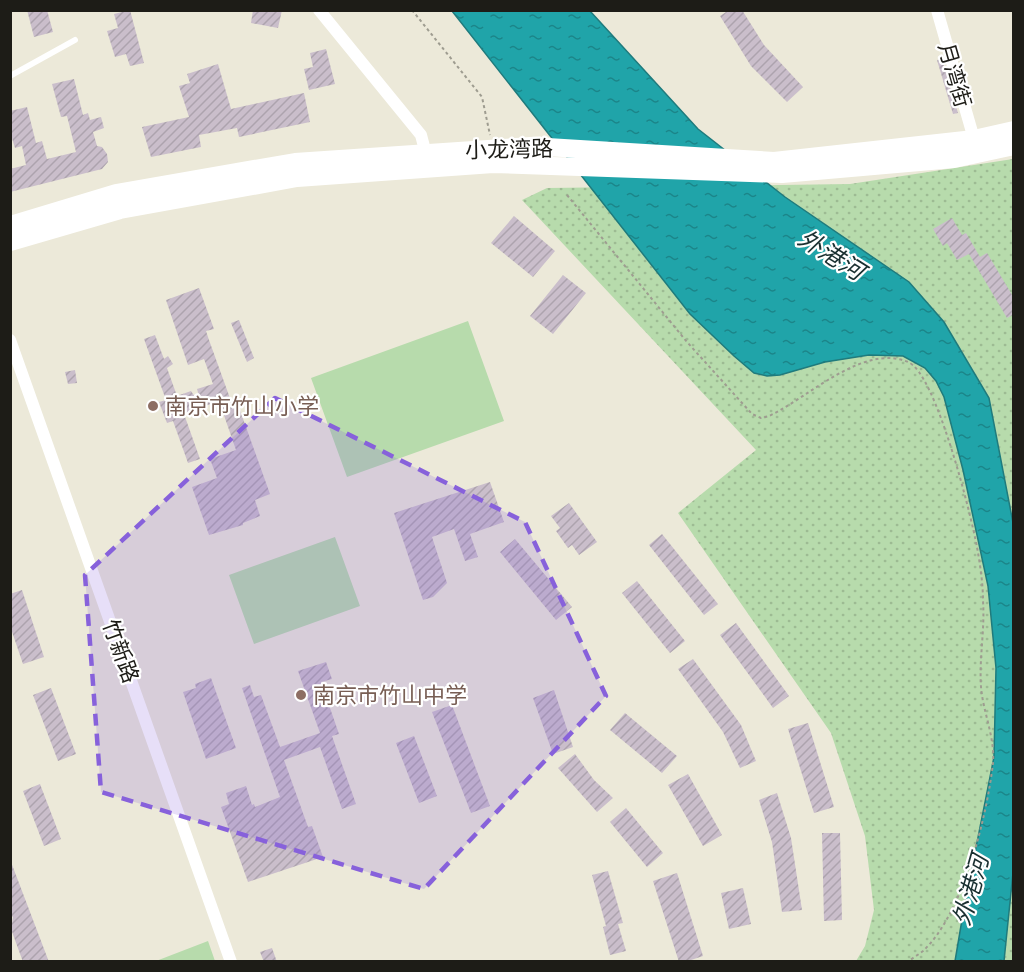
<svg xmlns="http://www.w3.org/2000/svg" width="1024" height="972" font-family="'PT Sans Narrow','Noto Sans SC',sans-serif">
<defs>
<pattern id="park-dots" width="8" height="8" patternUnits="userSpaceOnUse" patternTransform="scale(1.5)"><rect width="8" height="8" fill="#b7dbac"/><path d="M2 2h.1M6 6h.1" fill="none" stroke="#9dbb93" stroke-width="1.8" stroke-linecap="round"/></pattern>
<pattern id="water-ripples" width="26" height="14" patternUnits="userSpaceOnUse" patternTransform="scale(1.5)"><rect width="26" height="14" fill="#20a4a9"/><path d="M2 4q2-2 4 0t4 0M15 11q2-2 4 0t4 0" fill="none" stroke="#1b8589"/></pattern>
<pattern id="building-hatch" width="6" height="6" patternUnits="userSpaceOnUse" patternTransform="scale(1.5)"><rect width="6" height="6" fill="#cabecb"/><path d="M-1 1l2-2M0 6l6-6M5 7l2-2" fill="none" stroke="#ada3ae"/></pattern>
</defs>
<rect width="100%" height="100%" fill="#ece9d9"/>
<!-- grass -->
<path fill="#b7dbac" d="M 468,321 L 504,421 L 347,477 L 311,378 Z
M 335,537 L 360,606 L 254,644 L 229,575 Z
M 208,941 L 215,961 L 156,961 Z"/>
<!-- park -->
<path fill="url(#park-dots)" d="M 1013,159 L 1013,961 L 856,961 L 865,946 L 874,910 L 865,836 L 831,733 L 678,513 L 756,450 L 522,200 L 547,188 L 850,184 Z"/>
<!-- water -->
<path fill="url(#water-ripples)" stroke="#1f7b7d" stroke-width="1.5" d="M 452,11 L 590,11 L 698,129 L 785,197 L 909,282 L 944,322 L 989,398 L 1014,528 L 1014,863 L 1004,961 L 955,961 L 964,908 L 994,757 L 996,668 L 988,586 L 963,470 L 944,397 L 936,381 L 925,368 L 903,356 L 869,355 L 825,362 L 780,375 L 767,376 L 754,373 L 734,356 L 690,314 Z"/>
<!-- building -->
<path fill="url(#building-hatch)" d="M 27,10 L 47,10 L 53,32 L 34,37 Z
M 130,10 L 144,63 L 130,66 L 126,54 L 115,57 L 107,31 L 118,28 L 114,14 Z
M 253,10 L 282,10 L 278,28 L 251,23 Z
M 729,10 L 742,10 L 764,45 L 803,87 L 787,102 L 751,66 L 720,16 Z
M 326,49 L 335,84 L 309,90 L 304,69 L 313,67 L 310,53 Z
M 942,59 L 958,113 L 953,114 L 937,60 Z
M 218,64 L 231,109 L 304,93 L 310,122 L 239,137 L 237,128 L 199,135 L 201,147 L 151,157 L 142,127 L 189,117 L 179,86 L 190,83 L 187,74 Z
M 74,79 L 83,115 L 88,113 L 90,120 L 101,117 L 104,128 L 93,132 L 97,146 L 102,147 L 107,154 L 108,162 L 102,169 L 10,192 L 10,169 L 26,165 L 22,146 L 15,148 L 10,132 L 10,111 L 27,107 L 36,143 L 42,141 L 47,159 L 76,152 L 67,116 L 61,117 L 52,84 Z
M 514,216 L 555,251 L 533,277 L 491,243 Z
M 952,218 L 962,235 L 966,233 L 980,257 L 987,253 L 1014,298 L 1014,314 L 1007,318 L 969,254 L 957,260 L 947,243 L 943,246 L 933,229 Z
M 563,275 L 586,293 L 553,334 L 530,316 Z
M 199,288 L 214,329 L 206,331 L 209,340 L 231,401 L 236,399 L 270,494 L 255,500 L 260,516 L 243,523 L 243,525 L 209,535 L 192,487 L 217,478 L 210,459 L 236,450 L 219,401 L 184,414 L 200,459 L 188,463 L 173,421 L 167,423 L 159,402 L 166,400 L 144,339 L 155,335 L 164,359 L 168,356 L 173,364 L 167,368 L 177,396 L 191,391 L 197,400 L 200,399 L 197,389 L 213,384 L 204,359 L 188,365 L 166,300 Z
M 239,320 L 254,358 L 247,362 L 231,323 Z
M 75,370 L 77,383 L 68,384 L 65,372 Z
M 490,482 L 504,522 L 470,534 L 478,557 L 465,561 L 454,529 L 432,537 L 447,583 L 433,597 L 423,600 L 394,513 Z
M 569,503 L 597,542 L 579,555 L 572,545 L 568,548 L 556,531 L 560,528 L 551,516 Z
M 662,534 L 718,604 L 704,615 L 649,545 Z
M 515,539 L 572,607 L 556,620 L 500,552 Z
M 637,581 L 685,641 L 670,653 L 622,593 Z
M 22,590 L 44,657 L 23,664 L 10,626 L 10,594 Z
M 736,623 L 789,696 L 773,708 L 720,635 Z
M 693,659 L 741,725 L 756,761 L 740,768 L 723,732 L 678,669 Z
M 326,662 L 332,679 L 321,682 L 339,734 L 332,736 L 356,804 L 342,809 L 320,747 L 284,760 L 308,827 L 312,826 L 323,857 L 248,882 L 221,807 L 229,804 L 226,793 L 246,786 L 252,805 L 254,804 L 255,807 L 280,797 L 242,688 L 250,685 L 254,697 L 261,695 L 280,747 L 320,733 L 298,671 Z
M 211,678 L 236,748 L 206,759 L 183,692 L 196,688 L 195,684 Z
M 51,688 L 76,754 L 58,761 L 33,695 Z
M 554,690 L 573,747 L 553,754 L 533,698 Z
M 452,705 L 490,806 L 471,813 L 432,712 Z
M 625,713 L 677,756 L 662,773 L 610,730 Z
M 808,723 L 834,807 L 814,813 L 788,729 Z
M 414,736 L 437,796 L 419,803 L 396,743 Z
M 575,754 L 594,780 L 613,798 L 597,812 L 558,768 Z
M 688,774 L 722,835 L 703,846 L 668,785 Z
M 40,784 L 61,839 L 44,846 L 23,791 Z
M 777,793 L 791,838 L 802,910 L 782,912 L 772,842 L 759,800 Z
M 626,808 L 663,853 L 647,867 L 610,822 Z
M 822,833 L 840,833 L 842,920 L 824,921 Z
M 10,862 L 11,862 L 49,962 L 23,962 L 11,929 L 13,917 L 10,915 Z
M 608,871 L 623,923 L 618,924 L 626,951 L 610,955 L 603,927 L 606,926 L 592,875 Z
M 677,873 L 703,956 L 685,962 L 679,962 L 653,881 Z
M 743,888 L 751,924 L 729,929 L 721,893 Z
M 272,948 L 277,962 L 264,962 L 260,952 Z"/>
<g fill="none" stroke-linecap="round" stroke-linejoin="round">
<!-- path -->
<path stroke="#9e9c90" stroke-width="2" stroke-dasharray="3 3" stroke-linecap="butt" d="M 412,10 L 482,97 L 490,135
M 567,195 L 687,342 L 752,414 L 761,418 L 769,416 C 808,398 863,343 908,362 C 936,373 971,515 977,547 C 980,564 983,583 983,601 C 985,630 979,658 981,687 C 983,712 995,737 993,763 C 987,816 963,914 923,951 C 918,955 912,958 908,962"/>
<!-- service -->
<path stroke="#fff" stroke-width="6" d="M 10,76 L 75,40"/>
<!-- minor -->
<path stroke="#fff" stroke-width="12" d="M 319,10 L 421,135 L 427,158
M 937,10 L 974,139
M 10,340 L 231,962"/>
<!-- secondary -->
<path stroke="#fff" stroke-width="18" d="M 10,225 L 116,193 L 295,162 L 531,146 L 774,161 L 974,139 L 1014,130
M 10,242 L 120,210 L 297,178 L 493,164 L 782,174 L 954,159 L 1014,146"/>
</g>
<!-- marked area -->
<path fill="#8761db" fill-opacity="0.2" stroke="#8761db" stroke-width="4.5" stroke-dasharray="12 8" stroke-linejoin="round" d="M 275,398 L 525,522 L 606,696 L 424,889 L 101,792 L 85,575 Z"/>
<!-- markers -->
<g fill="#8d6e63" stroke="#fff" stroke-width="2">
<circle cx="153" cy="406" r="6"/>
<circle cx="301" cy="695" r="6"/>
</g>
<g text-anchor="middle" stroke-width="4.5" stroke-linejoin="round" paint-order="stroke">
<!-- street labels -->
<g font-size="22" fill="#1d1c17" stroke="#fff">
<text transform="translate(955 75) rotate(74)" y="8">月湾街</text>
<text transform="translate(509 149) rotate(-1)" y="8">小龙湾路</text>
<text transform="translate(121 651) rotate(70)" y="8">竹新路</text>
</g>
<!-- education labels -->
<g font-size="22" fill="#785e54" stroke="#fff" text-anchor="start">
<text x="165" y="414">南京市竹山小学</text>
<text x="313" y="703">南京市竹山中学</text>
</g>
<!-- water labels -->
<g font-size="24" font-style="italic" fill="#1a3031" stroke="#fff">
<text transform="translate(831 255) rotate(32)" y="8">外港河</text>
<text transform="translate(971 890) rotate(-74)" y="8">外港河</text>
</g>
</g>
<!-- border -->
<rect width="1024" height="972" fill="none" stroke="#1d1c17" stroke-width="24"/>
</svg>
